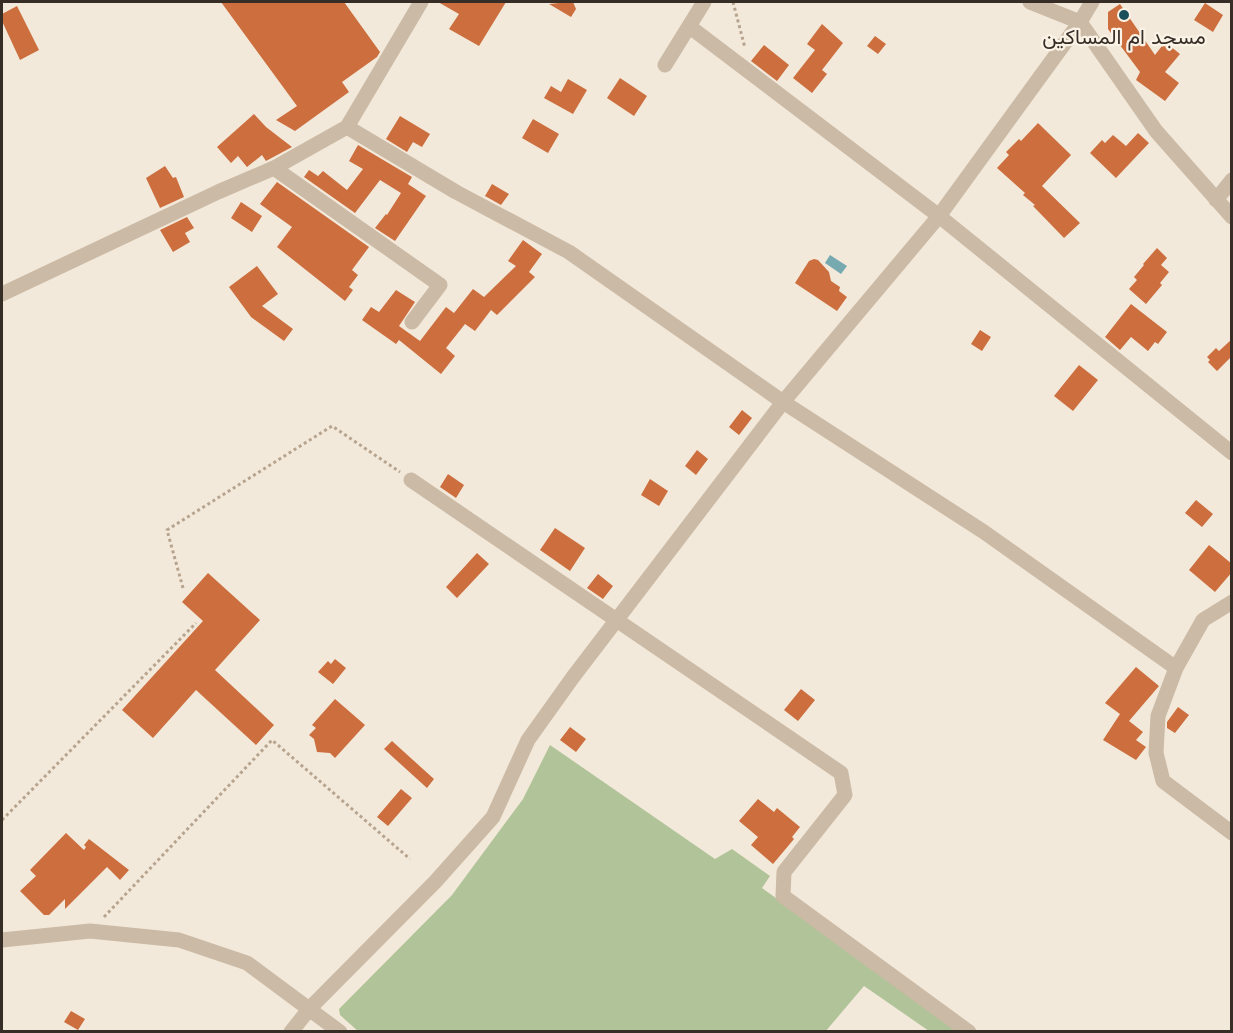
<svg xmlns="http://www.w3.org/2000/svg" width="1233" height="1033" font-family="Jost,Vazirmatn,sans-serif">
<rect width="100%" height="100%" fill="#f3e9da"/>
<!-- green -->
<path fill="#b1c399" d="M 550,745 L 715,859 L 732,849 L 770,876 L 762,888 L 960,1031 L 929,1031 L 864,986 L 825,1032 L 359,1032 L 340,1015 L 339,1009 L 452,895 L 523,799 Z"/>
<!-- water -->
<path fill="#77a9b1" d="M 830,255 L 847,266 L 841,274 L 825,263 Z"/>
<!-- building -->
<path fill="#cc6e3e" d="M 221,2 L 344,2 L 380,52 L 377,57 L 342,82 L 349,92 L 295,131 L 276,120 L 297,106 Z
M 438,2 L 506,2 L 479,46 L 449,29 L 459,14 Z
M 569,2 L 573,2 L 576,9 L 571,17 L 549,4 Z
M 1205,3 L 1223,15 L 1213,32 L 1194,20 Z
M 1120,4 L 1155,55 L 1165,42 L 1180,54 L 1165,72 L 1179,83 L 1165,101 L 1136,80 L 1140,72 L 1108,29 L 1108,12 Z
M 17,6 L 39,50 L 20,60 L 2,21 L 2,14 Z
M 822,24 L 843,43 L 822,70 L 827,74 L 812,93 L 793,78 L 815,50 L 807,44 Z
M 875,36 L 886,44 L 878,54 L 867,46 Z
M 764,45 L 789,65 L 777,81 L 751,61 Z
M 620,78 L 647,96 L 634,116 L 607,98 Z
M 568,79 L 587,90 L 573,114 L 544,98 L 551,86 L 561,92 Z
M 254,114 L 266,127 L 292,147 L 266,161 L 262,155 L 247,167 L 238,156 L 231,163 L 217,147 Z
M 400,116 L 430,134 L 422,147 L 413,142 L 407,152 L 386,139 Z
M 533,119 L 559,134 L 548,153 L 522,138 Z
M 1038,123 L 1071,155 L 1042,186 L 1080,223 L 1064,238 L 1033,206 L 1035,205 L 1023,195 L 1025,193 L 997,168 L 1009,155 L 1006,152 L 1019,139 L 1021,141 Z
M 1138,133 L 1149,143 L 1116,178 L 1090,153 L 1102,140 L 1105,143 L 1113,135 L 1126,146 Z
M 358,145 L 412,177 L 408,184 L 426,196 L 395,241 L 375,228 L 386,214 L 387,215 L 401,193 L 380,180 L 355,213 L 304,177 L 309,170 L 318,176 L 323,171 L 347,190 L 363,169 L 349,161 Z
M 165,166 L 173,178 L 176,177 L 184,197 L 160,208 L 146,178 Z
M 277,182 L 369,247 L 352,270 L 358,275 L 349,287 L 353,290 L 345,301 L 277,247 L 292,227 L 260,204 Z
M 492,184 L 509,194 L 501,205 L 485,196 Z
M 241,202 L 262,216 L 252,232 L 231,218 Z
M 187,217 L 194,228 L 185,233 L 190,242 L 173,252 L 160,230 Z
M 523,240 L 542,254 L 529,272 L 535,277 L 497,315 L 491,310 L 475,331 L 465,324 L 446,348 L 455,356 L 441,374 L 399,340 L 396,344 L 362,320 L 371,307 L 379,312 L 396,290 L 415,302 L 399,326 L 420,341 L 446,307 L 454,313 L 473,289 L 484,297 L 516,266 L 508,261 Z
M 1157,248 L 1167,258 L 1161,265 L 1169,272 L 1160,283 L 1162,285 L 1146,304 L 1129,289 L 1137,280 L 1134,277 L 1144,265 L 1143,264 Z
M 814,259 L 818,260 L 829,272 L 831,281 L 840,287 L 839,291 L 847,297 L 837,311 L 795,283 L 809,261 Z
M 257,266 L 278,294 L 262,306 L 293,329 L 284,341 L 251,317 L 229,287 Z
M 1131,304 L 1167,332 L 1158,344 L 1155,342 L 1148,351 L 1131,337 L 1120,350 L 1105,337 Z
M 980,330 L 991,337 L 982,351 L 971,344 Z
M 1232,339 L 1232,356 L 1217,371 L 1208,362 L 1210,360 L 1207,357 L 1216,348 L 1219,351 Z
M 1079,365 L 1098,380 L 1073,411 L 1054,396 Z
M 742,410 L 752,418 L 739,435 L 729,427 Z
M 697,450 L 708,459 L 696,475 L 685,466 Z
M 448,474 L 464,485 L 456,498 L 440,487 Z
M 650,479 L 668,491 L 659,506 L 641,495 Z
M 1196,500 L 1213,514 L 1202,527 L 1185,513 Z
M 555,528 L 585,548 L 570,571 L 540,550 Z
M 1209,545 L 1232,564 L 1232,572 L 1215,592 L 1189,570 Z
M 477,553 L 489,564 L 457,598 L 446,587 Z
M 208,573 L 260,620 L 215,670 L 274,725 L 256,745 L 196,690 L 153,738 L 122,710 L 203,621 L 182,602 Z
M 598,574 L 613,586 L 603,599 L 587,588 Z
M 335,659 L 346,668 L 333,684 L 318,672 L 328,661 L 331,664 Z
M 1136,667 L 1159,686 L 1129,721 L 1143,732 L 1136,740 L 1146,747 L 1136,760 L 1103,740 L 1120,714 L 1105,703 Z
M 801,689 L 815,700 L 798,721 L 784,710 Z
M 335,699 L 365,725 L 335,758 L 330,753 L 317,752 L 314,739 L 309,735 L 316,728 L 312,725 Z
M 1178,707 L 1189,715 L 1175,733 L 1167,728 L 1167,722 Z
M 570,727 L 586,739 L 576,752 L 560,740 Z
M 392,741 L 434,779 L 427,788 L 384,749 Z
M 401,789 L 412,798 L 388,826 L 377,817 Z
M 758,799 L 774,812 L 777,808 L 800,827 L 792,837 L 794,839 L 773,864 L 751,845 L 758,837 L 739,821 Z
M 66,833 L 84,850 L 86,847 L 84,845 L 89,839 L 129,870 L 120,880 L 107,867 L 65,909 L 65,899 L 49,915 L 44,915 L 20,891 L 36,876 L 30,870 Z
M 71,1011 L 85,1019 L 78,1030 L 64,1022 Z"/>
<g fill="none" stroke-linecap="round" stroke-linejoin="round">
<!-- path -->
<path stroke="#b7a48f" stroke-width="3" stroke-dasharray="3 3" stroke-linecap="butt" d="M 733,2 L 745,48
M 183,588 L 167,530 L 332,426 L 400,472
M 2,820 L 196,623
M 104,917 L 272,740 L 410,859"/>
<!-- minor -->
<path stroke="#cbbaa5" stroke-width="15" d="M 1030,2 L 1080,22 L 1156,131 L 1232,217
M 690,27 L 939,216 L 1232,453
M 665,65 L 704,2
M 347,127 L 456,192 L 569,252 L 783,402 L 984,532 L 1176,668
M 274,168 L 440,285 L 412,322
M 1216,200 L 1232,180
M 2,294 L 218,192 L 274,168 L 347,127 L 421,2
M 411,480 L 841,773 L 845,795 L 784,872 L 783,896 L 969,1032
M 1232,602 L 1203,620 L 1176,668 L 1158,716 L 1156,753 L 1163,781 L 1232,833"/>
<!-- tertiary -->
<path stroke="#cbbaa5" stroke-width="15" d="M 2,940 L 90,931 L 179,940 L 247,963 L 340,1032
M 291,1032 L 310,1008 L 435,882 L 493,817 L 528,740 L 573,677 L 783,402 L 939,216 L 1080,22 L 1092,2"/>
</g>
<!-- markers -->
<circle fill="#1a505a" stroke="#faf3e6" stroke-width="2" cx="1124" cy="15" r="6"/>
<g text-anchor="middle" stroke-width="4.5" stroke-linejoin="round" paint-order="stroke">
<!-- poi labels -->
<g font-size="21" fill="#372d27" stroke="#faf3e6">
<text x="1124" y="44">مسجد ام المساكين</text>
</g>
</g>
<!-- border -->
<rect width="1233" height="1033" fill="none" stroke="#372d27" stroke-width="6"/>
</svg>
